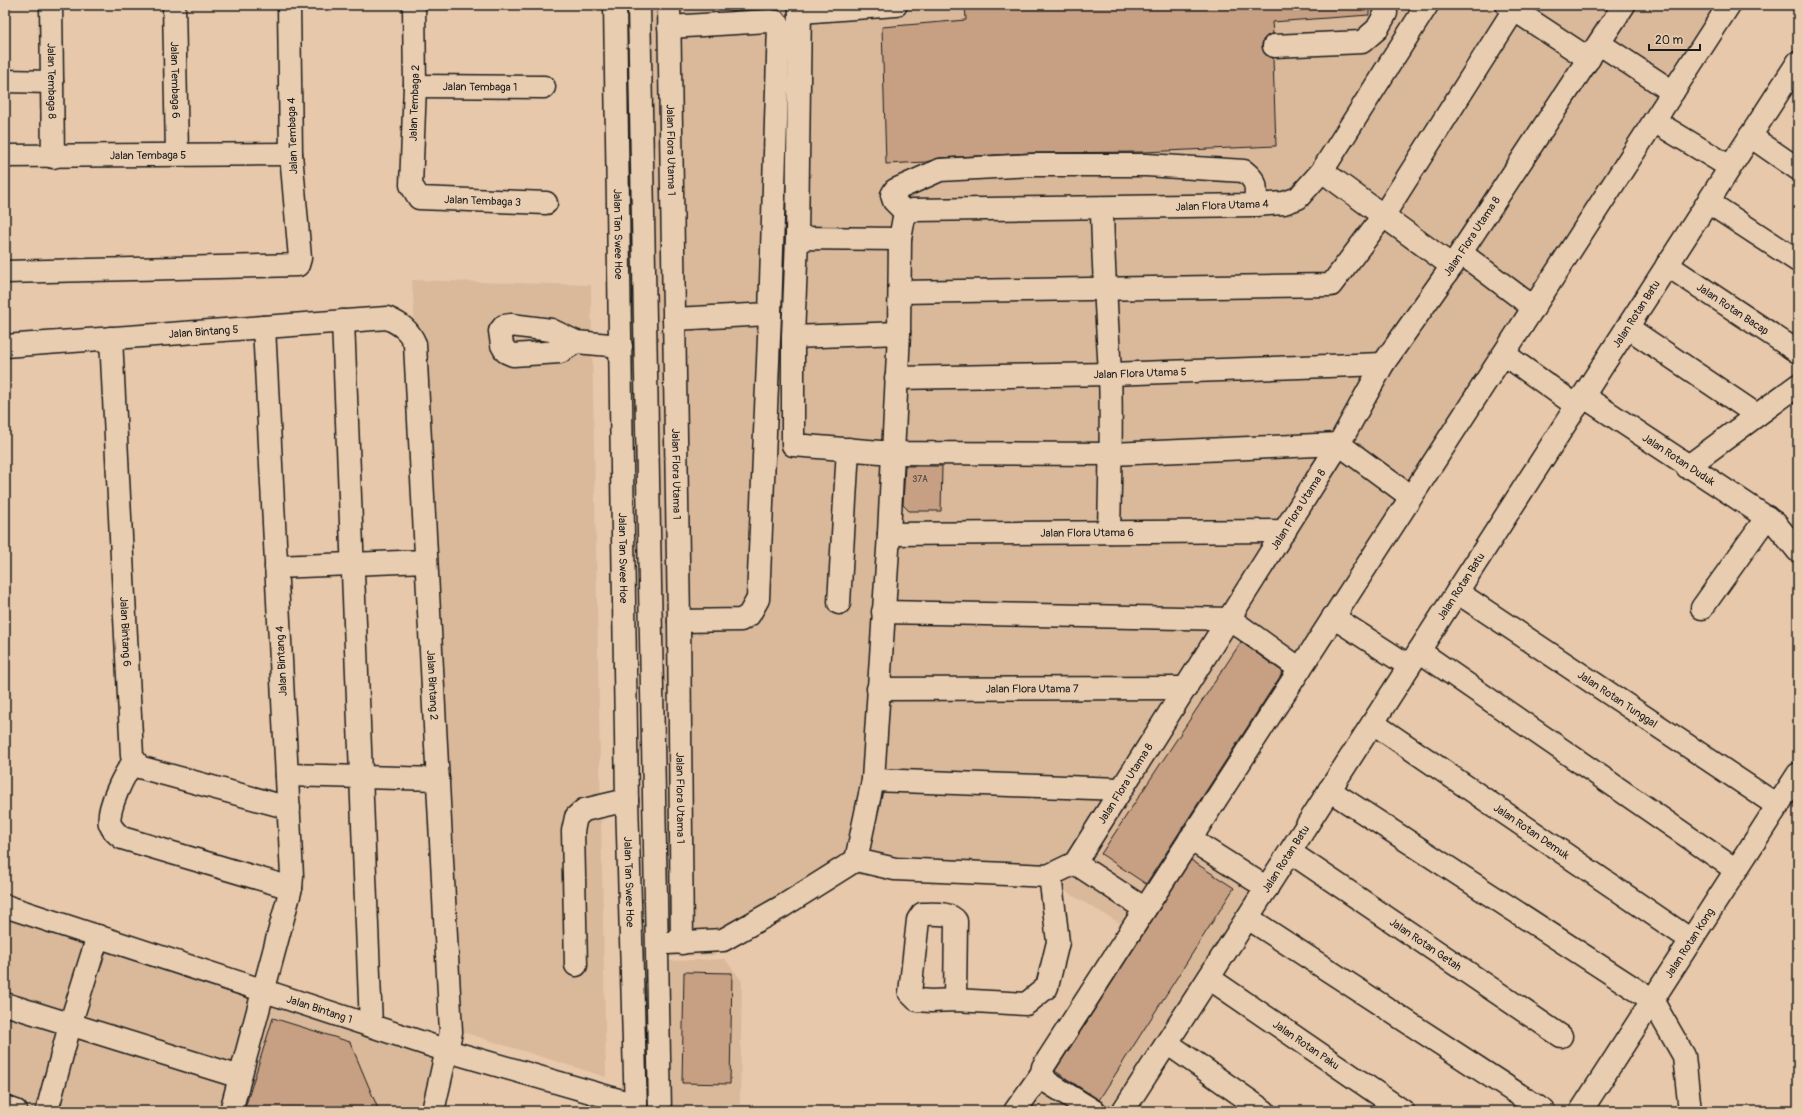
<svg xmlns="http://www.w3.org/2000/svg" width="1803" height="1116" font-family="Pangolin,sans-serif">
<rect width="100%" height="100%" fill="#e8c8aa"/>
<filter id="ink" filterUnits="userSpaceOnUse"><feTurbulence type="fractalNoise" baseFrequency=".025" numOctaves="2"/><feDisplacementMap in="SourceGraphic" scale="8" xChannelSelector="R" yChannelSelector="G"/><feConvolveMatrix kernelMatrix="1 2 1 2 8 2 1 2 1" color-interpolation-filters="sRGB"/></filter>
<g filter="url(#ink)">
<!-- built -->
<path fill="#dab99b" d="M 644,5 L 1720,5 L 1130,929 L 1051,883 L 843,874 L 714,955 L 659,957 Z
M 412,280 L 591,285 L 606,1077 L 459,1031 Z
M 1191,846 L 1257,888 L 1112,1111 L 1011,1111 Z
M 5,899 L 455,1048 L 439,1111 L 5,1111 Z
M 725,959 L 742,981 L 740,1104 L 670,1107 L 665,961 Z"/>
<!-- building -->
<path fill="#c7a083" stroke="#1c1c1c" d="M 965,5 L 1369,5 L 1369,15 L 1272,22 L 1273,34 L 1267,36 L 1263,40 L 1262,46 L 1264,53 L 1273,58 L 1276,146 L 1144,152 L 1031,153 L 939,158 L 926,162 L 886,164 L 882,27 L 966,20 Z
M 905,466 L 942,466 L 941,511 L 909,511 L 903,505 Z
M 1241,642 L 1283,672 L 1146,884 L 1101,854 Z
M 1191,860 L 1234,888 L 1099,1100 L 1055,1071 Z
M 684,972 L 732,973 L 730,1084 L 682,1083 Z
M 273,1018 L 350,1042 L 379,1111 L 244,1111 Z"/>
<g fill="none" stroke-linecap="round" stroke-linejoin="round">
<defs>
<g id="minor">
<path id="s1" d="M 51,5 L 53,157"/>
<path id="s2" d="M 174,5 L 177,154"/>
<path id="s3" d="M 414,5 L 415,86 L 411,185 L 419,198 L 546,203"/>
<path id="s4" d="M 669,5 L 679,621 L 682,943"/>
<path d="M 800,5 L 797,238 L 793,337 L 793,445 L 893,453 L 1111,454 L 1339,444 L 1411,497"/>
<path id="s5" d="M 1427,5 L 1322,171 L 1298,198 L 1284,203 L 1255,205 L 913,210 L 905,212 L 900,239 L 899,333 L 889,534 L 873,780 L 856,860 L 895,869 L 1048,876 L 1075,863 L 1339,444 L 1383,364 L 1452,266 L 1624,5"/>
<path d="M 1507,5 L 1589,59"/>
<path d="M 800,12 L 896,5"/>
<path d="M 669,27 L 769,21 L 776,22 L 779,25 L 770,314 L 758,599 L 749,615 L 741,620 L 679,621"/>
<path d="M 1600,44 L 1673,92"/>
<path d="M 1274,46 L 1362,42 L 1377,29 L 1386,13"/>
<path d="M 5,81 L 52,82"/>
<path id="s6" d="M 415,86 L 544,87"/>
<path d="M 1654,121 L 1730,167"/>
<path d="M 1750,136 L 1798,169"/>
<path id="s7" d="M 5,156 L 291,154"/>
<path d="M 1322,171 L 1452,266"/>
<path d="M 1708,202 L 1798,261"/>
<path d="M 1102,209 C 1103,264 1107,319 1110,374 C 1112,426 1110,479 1109,532"/>
<path d="M 905,212 L 894,201 L 892,195 L 895,190 L 940,170 L 1032,165 L 1146,165 L 1244,171 C 1259,183 1256,188 1255,205"/>
<path d="M 797,238 L 900,239"/>
<path d="M 1461,253 L 1534,308"/>
<path id="s8" d="M 1667,265 L 1798,352"/>
<path d="M 5,272 L 298,265 L 300,258 L 291,154 L 289,5"/>
<path d="M 900,292 L 1331,285 L 1383,216 L 1517,5"/>
<path d="M 674,319 L 770,314"/>
<path d="M 343,321 C 351,556 363,791 371,1026"/>
<path d="M 1627,327 L 1757,415"/>
<path d="M 793,337 L 899,333"/>
<path id="s9" d="M 111,338 L 132,756 L 139,767 L 289,808"/>
<path d="M 576,342 L 560,352 L 513,355 L 506,352 L 502,345 L 500,331 L 504,326 L 511,325 L 551,330 L 576,342 L 621,346"/>
<path id="s10" d="M 5,346 L 387,318 C 401,324 409,330 415,344 L 451,1032 L 433,1111"/>
<path d="M 1504,354 L 1577,406"/>
<path id="s11" d="M 896,378 L 1110,374 L 1383,364"/>
<path id="s12" d="M 1583,396 L 1775,523 L 1798,551"/>
<path d="M 1687,467 L 1798,385"/>
<path id="s13" d="M 889,534 L 1285,531"/>
<path d="M 276,567 L 426,561"/>
<path id="s14" d="M 1457,592 L 1778,806"/>
<path d="M 839,603 L 848,449"/>
<path d="M 1702,608 L 1767,517"/>
<path d="M 883,612 L 1230,619 L 1300,669"/>
<path d="M 1333,617 L 1409,666"/>
<path d="M 1419,651 L 1736,870"/>
<path id="s15" d="M 878,689 L 1186,688"/>
<path id="s16" d="M 1373,723 L 1691,940"/>
<path d="M 135,761 C 125,771 106,810 110,824 C 113,831 117,834 122,838 L 291,888"/>
<path d="M 287,775 L 438,779"/>
<path d="M 873,780 L 1120,789"/>
<path d="M 1329,790 L 1652,1000 L 1684,1056 L 1690,1111"/>
<path d="M 1190,839 L 1267,888"/>
<path id="s17" d="M 1290,852 L 1561,1036"/>
<path d="M 1075,863 L 1145,909"/>
<path id="s18" d="M 5,906 L 448,1051 L 636,1105"/>
<path d="M 1248,918 L 1544,1111"/>
<path d="M 667,943 L 723,940 L 783,906 L 856,860"/>
<path d="M 576,965 L 573,831 L 576,817 L 584,810 L 627,800"/>
<path id="s19" d="M 1209,978 L 1403,1111"/>
<path d="M 955,1000 L 956,921 C 950,912 933,914 922,914 L 918,920 L 910,993 L 917,1000 L 931,1001 L 955,1000 L 1026,1004 L 1047,987 L 1058,942 L 1051,883 L 1048,876"/>
<path d="M 5,1004 L 240,1077"/>
<path d="M 1167,1043 L 1264,1111"/>
<path d="M 5,1107 L 16,1111"/>
<path d="M 47,1111 L 70,1025 L 98,936"/>
<path d="M 231,1111 L 291,888 L 292,876 L 264,327"/>
<path d="M 1015,1111 L 1042,1073"/>
<path d="M 1094,1111 L 1047,1082 L 1042,1073 L 1043,1067 L 1729,5"/>
<path id="s20" d="M 1123,1111 L 1798,62"/>
<path id="s21" d="M 1581,1111 L 1798,774"/>
</g>
<g id="major">
<path id="s22" d="M 615,5 L 627,800 L 636,1111"/>
<path d="M 639,5 L 660,1111"/>
</g>
</defs>
<!-- minor casing -->
<use href="#minor" stroke="#1c1c1c" stroke-width="25"/>
<!-- major casing -->
<use href="#major" stroke="#1c1c1c" stroke-width="25"/>
<!-- minor -->
<use href="#minor" stroke="#e9cdb0" stroke-width="22"/>
<!-- major -->
<use href="#major" stroke="#e9cdb0" stroke-width="22"/>
</g>
</g>
<g text-anchor="middle" stroke-width="3" stroke-linejoin="round" paint-order="stroke">
<!-- number labels -->
<g font-size="9" fill="#473d36">
<text x="920" y="482">37A</text>
</g>
<!-- street labels -->
<g font-size="11" fill="#1c1c1c" stroke="#e9cdb0">
<text dy="4" stroke="none"><textPath href="#s2" startOffset="75">Jalan Tembaga 6</textPath></text>
<text dy="4" stroke="none"><textPath href="#s1" startOffset="76">Jalan Tembaga 8</textPath></text>
<text dy="4" stroke="none"><textPath href="#s6" startOffset="65">Jalan Tembaga 1</textPath></text>
<text transform="translate(414 103) rotate(-88)" y="4">Jalan Tembaga 2</text>
<text transform="translate(292 136) rotate(-92)" y="4">Jalan Tembaga 4</text>
<text dy="4" stroke="none"><textPath href="#s4" startOffset="145">Jalan Flora Utama 1</textPath></text>
<text dy="4" stroke="none"><textPath href="#s7" startOffset="143">Jalan Tembaga 5</textPath></text>
<text dy="4" stroke="none"><textPath href="#s3" startOffset="259">Jalan Tembaga 3</textPath></text>
<text transform="translate(1222 205) rotate(-2)" y="4">Jalan Flora Utama 4</text>
<text dy="4" stroke="none"><textPath href="#s22" startOffset="229">Jalan Tan Swee Hoe</textPath></text>
<text dy="4" stroke="none"><textPath href="#s5" startOffset="2243">Jalan Flora Utama 8</textPath></text>
<text dy="4" stroke="none"><textPath href="#s8" startOffset="79">Jalan Rotan Bacap</textPath></text>
<text dy="4" stroke="none"><textPath href="#s20" startOffset="948">Jalan Rotan Batu</textPath></text>
<text dy="4" stroke="none"><textPath href="#s10" startOffset="199">Jalan Bintang 5</textPath></text>
<text dy="4" stroke="none"><textPath href="#s11" startOffset="244">Jalan Flora Utama 5</textPath></text>
<text dy="4" stroke="none"><textPath href="#s12" startOffset="115">Jalan Rotan Duduk</textPath></text>
<text dy="4" stroke="none"><textPath href="#s4" startOffset="469">Jalan Flora Utama 1</textPath></text>
<text dy="4" stroke="none"><textPath href="#s5" startOffset="1919">Jalan Flora Utama 8</textPath></text>
<text dy="4" stroke="none"><textPath href="#s13" startOffset="198">Jalan Flora Utama 6</textPath></text>
<text dy="4" stroke="none"><textPath href="#s22" startOffset="553">Jalan Tan Swee Hoe</textPath></text>
<text dy="4" stroke="none"><textPath href="#s20" startOffset="624">Jalan Rotan Batu</textPath></text>
<text dy="4" stroke="none"><textPath href="#s9" startOffset="294">Jalan Bintang 6</textPath></text>
<text transform="translate(281 661) rotate(-93)" y="4">Jalan Bintang 4</text>
<text dy="4" stroke="none"><textPath href="#s10" startOffset="764">Jalan Bintang 2</textPath></text>
<text dy="4" stroke="none"><textPath href="#s15" startOffset="154">Jalan Flora Utama 7</textPath></text>
<text dy="4" stroke="none"><textPath href="#s14" startOffset="193">Jalan Rotan Tunggal</textPath></text>
<text dy="4" stroke="none"><textPath href="#s5" startOffset="1595">Jalan Flora Utama 8</textPath></text>
<text dy="4" stroke="none"><textPath href="#s4" startOffset="793">Jalan Flora Utama 1</textPath></text>
<text dy="4" stroke="none"><textPath href="#s16" startOffset="192">Jalan Rotan Demuk</textPath></text>
<text dy="4" stroke="none"><textPath href="#s20" startOffset="300">Jalan Rotan Batu</textPath></text>
<text dy="4" stroke="none"><textPath href="#s22" startOffset="877">Jalan Tan Swee Hoe</textPath></text>
<text dy="4" stroke="none"><textPath href="#s21" startOffset="200">Jalan Rotan Kong</textPath></text>
<text dy="4" stroke="none"><textPath href="#s17" startOffset="164">Jalan Rotan Getah</textPath></text>
<text dy="4" stroke="none"><textPath href="#s18" startOffset="331">Jalan Bintang 1</textPath></text>
<text dy="4" stroke="none"><textPath href="#s19" startOffset="118">Jalan Rotan Paku</textPath></text>
</g>
</g>
<!-- margin -->
<rect width="1803" height="1116" fill="none" stroke="#e9cdb0" stroke-width="20"/>
<rect x="10" y="10" width="1783" height="1096" fill="none" stroke="#1c1c1c" stroke-width="1.5" filter="url(#ink)"/>
<!-- scale -->
<path d="M1649 44v6h51v-6" fill="none" stroke="#1c1c1c" stroke-width="2"/>
<text x="1655" y="44" font-size="12" fill="#1c1c1c" stroke="#e9cdb0" stroke-width="3" paint-order="stroke">20 m</text>
</svg>
